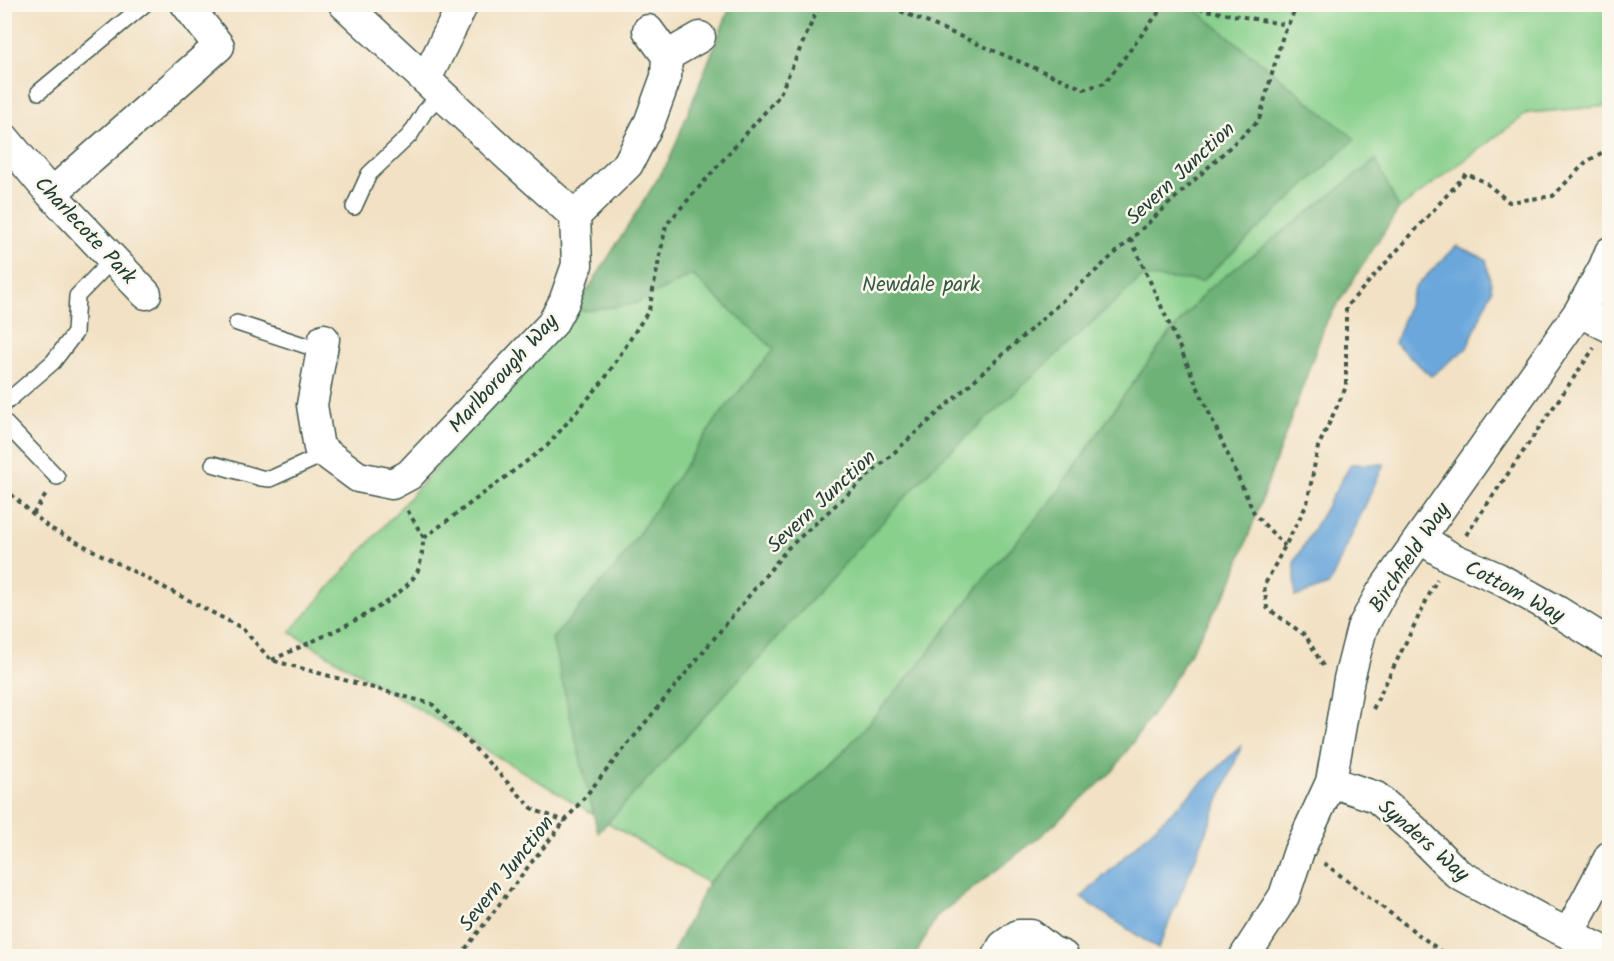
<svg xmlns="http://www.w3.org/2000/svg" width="1614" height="961" font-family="Kalam,sans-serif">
<rect width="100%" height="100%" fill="#fbf7ec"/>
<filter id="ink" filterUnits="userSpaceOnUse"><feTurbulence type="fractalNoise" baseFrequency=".0167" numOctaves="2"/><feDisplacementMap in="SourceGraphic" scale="12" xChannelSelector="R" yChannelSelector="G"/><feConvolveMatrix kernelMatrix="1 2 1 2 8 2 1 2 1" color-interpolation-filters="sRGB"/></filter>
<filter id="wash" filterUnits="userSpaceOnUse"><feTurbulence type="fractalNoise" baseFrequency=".008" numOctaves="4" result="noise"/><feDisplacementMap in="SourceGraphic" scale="24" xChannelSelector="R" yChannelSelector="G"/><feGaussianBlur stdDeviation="1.35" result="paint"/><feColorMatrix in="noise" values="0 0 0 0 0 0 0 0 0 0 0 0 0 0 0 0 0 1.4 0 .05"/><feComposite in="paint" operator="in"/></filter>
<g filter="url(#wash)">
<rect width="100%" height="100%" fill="#f2e1c4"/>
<!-- green -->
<path fill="#88d08c" stroke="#548660" stroke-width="1.5" d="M 731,5 L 1609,5 L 1609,106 L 1528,113 L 1399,209 L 708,883 L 290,632 L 574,312 L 669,161 Z"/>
<!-- forest -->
<path fill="#6eb278" stroke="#467856" stroke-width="1.5" d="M 731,5 L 1190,5 L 1355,139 L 1202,281 L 1142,277 L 933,467 L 598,833 L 552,639 L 618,564 L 718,417 L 774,349 L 692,275 L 634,304 L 574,312 L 669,161 Z
M 1376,160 L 1399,209 L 1326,322 L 1231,584 L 1160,703 L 1113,771 L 1042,835 L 937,916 L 915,956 L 671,956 L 708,883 L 845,750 L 918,666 L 985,578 L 1057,494 L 1122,398 L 1163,342 L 1207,290 Z"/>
<!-- water -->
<path fill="#6ca7dc" stroke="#467288" stroke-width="1.5" d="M 1457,246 L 1486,259 L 1492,290 L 1467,348 L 1431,376 L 1395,343 L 1414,288 Z
M 1351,464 L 1384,464 L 1329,585 L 1295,597 L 1295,561 Z
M 1242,745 L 1158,949 L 1081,898 Z"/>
</g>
<g filter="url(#ink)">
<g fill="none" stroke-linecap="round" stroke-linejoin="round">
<defs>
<path id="lane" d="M 39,92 L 145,4
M 354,207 L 369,174 L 410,135 L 425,111 L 441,94
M 237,323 L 322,351
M 4,404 L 53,362 L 75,333 L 77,296 L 113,259
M 4,422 L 57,477
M 213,464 L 261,478 L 270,479 L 327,453"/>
<path id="street" d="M 648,30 L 667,56 L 700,37
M 426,79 L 463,4
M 4,138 L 51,194 L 146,294
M 51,194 L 219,46 L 186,4
M 575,216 L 628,164 L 650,121 L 666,77 L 667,56
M 1579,312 L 1610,327
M 324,339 L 312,405 L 319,448 L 358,477 L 392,484 L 409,475 L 552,324 L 564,302 L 577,265 L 575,216 L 509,157 L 344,4
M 1420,538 L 1450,557 L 1498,578 L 1557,611 L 1610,644
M 1331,782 L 1376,797 L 1413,829 L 1458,874 L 1549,924 L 1610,954
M 1569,933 L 1610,856
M 998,956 L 1003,946 L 1018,935 L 1031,935 L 1051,951 L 1063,956
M 1245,956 L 1284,896 L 1299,851 L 1331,782 L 1349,679 L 1362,628 L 1381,593 L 1579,312 L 1604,267 L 1610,252"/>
</defs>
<!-- lane casing -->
<use href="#lane" stroke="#3f564a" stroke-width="18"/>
<!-- street casing -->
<use href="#street" stroke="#3f564a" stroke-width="33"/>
<!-- path -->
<path stroke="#3f564a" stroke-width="4" stroke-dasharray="4.5 4.5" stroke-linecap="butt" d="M 884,4 L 1084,89 L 1105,83 L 1165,4
M 1172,4 L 1288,25
M 1131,239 L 1255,515 L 1285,546
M 4,488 L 48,527 L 242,628 L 271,660 L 432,704 L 534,810 L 565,821
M 33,514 L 47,493
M 1466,535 L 1594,348
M 424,538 L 547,446 L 604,380 L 649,310 L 666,225 L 779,96 L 820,4
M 272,660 C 307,643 403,605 418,570 C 422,561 422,547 424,538 L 406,508
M 1323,666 L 1306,636 L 1267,608 L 1264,586 L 1307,504 L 1318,447 L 1346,387 L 1346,307 L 1466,174 L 1485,182 L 1509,202 L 1553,196 L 1586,162 L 1610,148
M 1373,709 L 1437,579
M 1324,863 L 1447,956
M 460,956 L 534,859 L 788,548 L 1131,239 L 1259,120 L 1283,35 L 1298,4"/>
<!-- lane -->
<use href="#lane" stroke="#fff" stroke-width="15"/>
<!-- street -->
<use href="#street" stroke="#fff" stroke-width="30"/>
</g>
</g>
<g text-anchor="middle" stroke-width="5" stroke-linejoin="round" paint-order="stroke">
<!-- street labels -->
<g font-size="21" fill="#1f3d34" stroke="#fbf7ec">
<text transform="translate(1180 173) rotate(-43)" y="7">Severn Junction</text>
<text transform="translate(86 230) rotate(47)" y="7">Charlecote Park</text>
<text transform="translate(503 373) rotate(-48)" y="7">Marlborough Way</text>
<text transform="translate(821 501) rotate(-43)" y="7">Severn Junction</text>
<text transform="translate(1409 557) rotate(-56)" y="7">Birchfield Way</text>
<text transform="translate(1515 591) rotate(28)" y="7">Cottom Way</text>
<text transform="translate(1424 840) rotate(41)" y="7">Synders Way</text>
<text transform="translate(506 873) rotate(-52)" y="7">Severn Junction</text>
</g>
<!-- park labels -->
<g font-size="21" fill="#345a46" stroke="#fbf7ec">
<text x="921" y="291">Newdale park</text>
</g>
</g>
<!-- margin -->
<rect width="1614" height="961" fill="none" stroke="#fbf7ec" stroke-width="24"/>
</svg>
